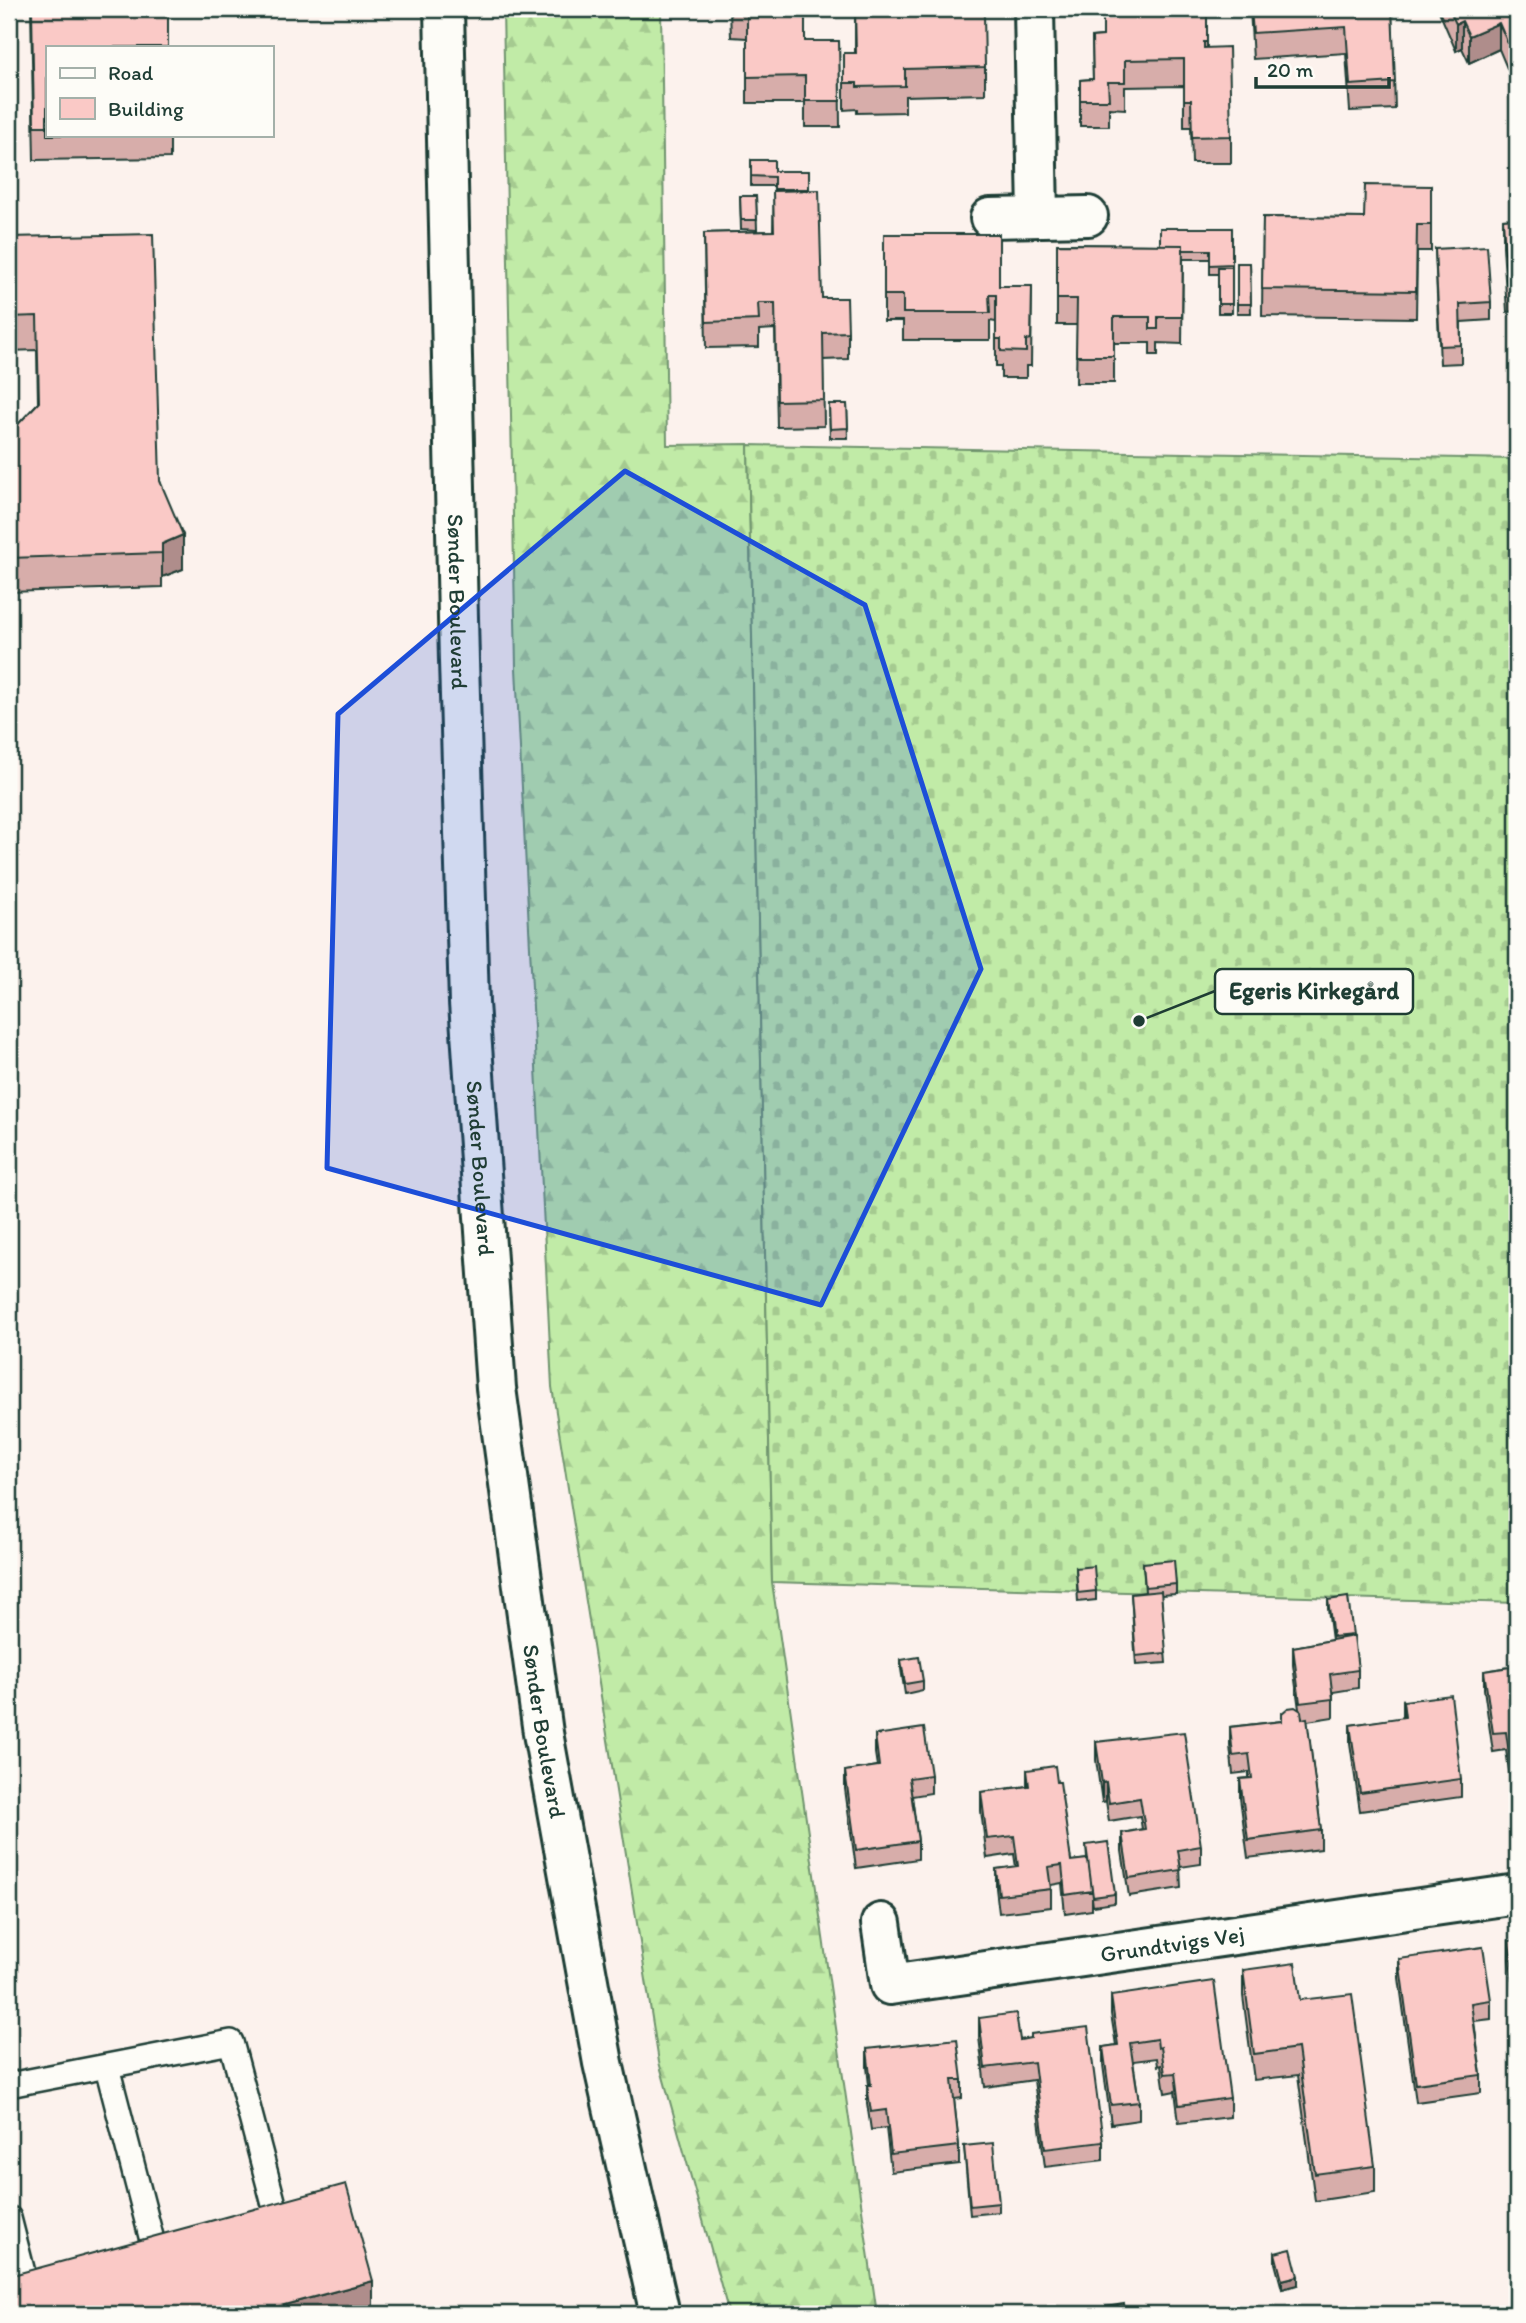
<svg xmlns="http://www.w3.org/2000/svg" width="1526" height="2323" font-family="Itim,sans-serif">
<defs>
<pattern id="forest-firs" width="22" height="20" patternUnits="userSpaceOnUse" patternTransform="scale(1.75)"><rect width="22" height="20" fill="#c1eba7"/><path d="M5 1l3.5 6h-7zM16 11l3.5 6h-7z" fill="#a5ca90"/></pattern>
<pattern id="cemetery-stones" width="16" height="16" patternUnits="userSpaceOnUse" patternTransform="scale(1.75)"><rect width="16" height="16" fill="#c1eba7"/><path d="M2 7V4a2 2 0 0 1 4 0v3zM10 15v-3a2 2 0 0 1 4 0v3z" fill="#a5ca90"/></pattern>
</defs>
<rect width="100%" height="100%" fill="#fcf2ed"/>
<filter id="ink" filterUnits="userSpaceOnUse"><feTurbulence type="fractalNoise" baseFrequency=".0143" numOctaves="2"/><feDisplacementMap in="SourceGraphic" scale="14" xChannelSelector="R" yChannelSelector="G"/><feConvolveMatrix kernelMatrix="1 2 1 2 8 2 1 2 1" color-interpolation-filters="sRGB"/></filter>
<g filter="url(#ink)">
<!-- forest -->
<path fill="url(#forest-firs)" stroke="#70946e" stroke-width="2" d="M 503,9 L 661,9 L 667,445 L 748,444 L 772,1582 L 877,2314 L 729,2314 L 659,2062 L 552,1387 L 516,668 Z"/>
<!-- cemetery -->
<path fill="url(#cemetery-stones)" stroke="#70946e" stroke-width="2" d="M 748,445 L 1517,459 L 1517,1603 L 772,1582 Z"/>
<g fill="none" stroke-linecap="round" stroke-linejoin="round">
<defs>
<path id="lane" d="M 107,2067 L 154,2248
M 9,2085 L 231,2042 L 281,2231
M 9,2218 L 29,2296"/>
<g id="street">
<path d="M 1034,9 L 1038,217"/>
<path d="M 990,218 L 1088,216"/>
<path id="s1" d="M 881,1923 L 890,1985 L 1517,1894"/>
</g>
<g id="secondary">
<path id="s2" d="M 444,9 L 459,661 L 469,1003 L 496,1388 L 543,1733 L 603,2063 L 660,2314"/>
</g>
</defs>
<!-- lane casing -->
<use href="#lane" stroke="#1f3d34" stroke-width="28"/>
<!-- street casing -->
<use href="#street" stroke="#1f3d34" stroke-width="44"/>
<!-- secondary casing -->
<use href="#secondary" stroke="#1f3d34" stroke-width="44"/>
<!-- lane -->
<use href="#lane" stroke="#fdfcf7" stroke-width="23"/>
<!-- street -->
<use href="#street" stroke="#fdfcf7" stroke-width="38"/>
<!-- secondary -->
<use href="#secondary" stroke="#fdfcf7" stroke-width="38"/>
</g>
<!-- wall -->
<path fill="#d7adaa" stroke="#1f3d34" stroke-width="2" d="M 31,9 L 168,9 L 47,47 L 47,135 L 170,135 L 170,158 L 34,160 Z
M 730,9 L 805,9 L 805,41 L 839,41 L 840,127 L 805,127 L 805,103 L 747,103 L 747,38 L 731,37 Z
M 855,9 L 964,14 L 985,67 L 985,94 L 905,96 L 905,112 L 857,113 L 857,109 L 844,110 L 844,53 L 855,53 Z
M 1207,9 L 1207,48 L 1231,136 L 1231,163 L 1192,163 L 1191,127 L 1184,127 L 1184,86 L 1125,87 L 1125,109 L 1109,108 L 1109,126 L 1080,126 L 1080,80 L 1093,79 L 1092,37 L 1103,36 Z
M 1250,9 L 1392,9 L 1395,109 L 1350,111 L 1346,53 L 1253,59 Z
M 1438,9 L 1517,9 L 1517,69 L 1509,73 L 1499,49 L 1469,63 L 1462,48 L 1456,51 Z
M 751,160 L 774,171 L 809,171 L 809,190 L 822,298 L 848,332 L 848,359 L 823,360 L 824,426 L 777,427 L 775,329 L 759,330 L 759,347 L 706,348 L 704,233 L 773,231 L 774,186 L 751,186 Z
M 1431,186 L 1431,251 L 1417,251 L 1416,318 L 1262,316 L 1263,217 L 1364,218 Z
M 740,196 L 756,196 L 757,230 L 741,229 Z
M 1517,218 L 1517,311 L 1507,312 L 1503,246 L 1503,219 Z
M 1232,228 L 1232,313 L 1218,313 L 1218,274 L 1210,274 L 1210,259 L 1183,259 L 1182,344 L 1158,343 L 1158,355 L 1150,355 L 1150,343 L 1114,343 L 1114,383 L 1076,383 L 1077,325 L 1057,325 L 1057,244 L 1160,245 Z
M 884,234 L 999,286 L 1032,286 L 1031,366 L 1026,366 L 1026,378 L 1001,378 L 1001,366 L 996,366 L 996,322 L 990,321 L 990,340 L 903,340 L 903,321 L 884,321 Z
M 9,237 L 160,481 L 183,569 L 162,577 L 162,587 L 9,592 L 9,434 L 38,403 L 37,350 L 9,351 Z
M 1435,249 L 1491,302 L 1491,320 L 1461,322 L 1461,363 L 1440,364 Z
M 1237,263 L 1250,263 L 1251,313 L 1237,313 Z
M 829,404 L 847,404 L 848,438 L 830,438 Z
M 1143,1563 L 1176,1584 L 1176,1594 L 1161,1595 L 1166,1663 L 1136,1665 L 1131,1594 L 1145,1592 Z
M 1076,1568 L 1096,1591 L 1096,1600 L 1078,1602 Z
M 1328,1600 L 1353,1636 L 1358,1670 L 1358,1688 L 1333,1692 L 1333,1717 L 1307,1721 L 1321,1830 L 1321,1849 L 1248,1858 L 1240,1798 L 1240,1779 L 1249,1778 L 1249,1772 L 1233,1774 L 1230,1746 L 1230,1727 L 1282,1721 L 1282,1713 L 1299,1709 L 1293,1665 L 1293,1647 L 1332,1640 L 1328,1609 Z
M 901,1660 L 923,1681 L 923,1690 L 905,1694 L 901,1669 Z
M 1517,1666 L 1517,1826 L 1506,1750 L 1493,1752 L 1484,1689 L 1484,1671 Z
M 1403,1701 L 1461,1779 L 1461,1797 L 1360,1811 L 1350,1743 L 1350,1725 L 1403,1718 Z
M 875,1735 L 931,1775 L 931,1793 L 912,1796 L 918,1841 L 918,1859 L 856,1868 L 845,1789 L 845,1771 L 877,1766 L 875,1753 Z
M 1096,1742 L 1201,1846 L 1201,1864 L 1180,1867 L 1181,1888 L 1129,1896 L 1122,1851 L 1122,1833 L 1142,1829 L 1140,1816 L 1109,1821 L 1106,1801 L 1102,1802 L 1096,1760 Z
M 1027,1770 L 1057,1782 L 1071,1861 L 1087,1859 L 1086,1845 L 1115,1894 L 1115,1903 L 1093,1906 L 1092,1898 L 1092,1910 L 1065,1914 L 1062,1883 L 1051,1885 L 1051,1907 L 999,1913 L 996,1888 L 996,1869 L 1016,1867 L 1014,1854 L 987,1858 L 981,1811 L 981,1792 L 1027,1786 Z
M 1517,1940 L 1517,2020 L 1509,1959 L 1509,1941 Z
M 1399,1959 L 1491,2000 L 1491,2019 L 1474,2021 L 1481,2075 L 1481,2093 L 1416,2102 L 1399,1978 Z
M 1243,1970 L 1300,2000 L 1375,2166 L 1375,2192 L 1315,2201 L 1298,2075 L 1254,2080 L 1243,1996 Z
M 1111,1996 L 1230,2098 L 1230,2117 L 1179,2123 L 1175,2091 L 1165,2093 L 1161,2065 L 1158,2066 L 1157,2058 L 1133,2061 L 1139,2102 L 1139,2120 L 1111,2124 L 1103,2065 L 1103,2047 L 1116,2045 L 1111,2014 Z
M 979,2018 L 1020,2040 L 1103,2142 L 1103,2160 L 1045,2167 L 1034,2080 L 985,2087 L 979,2037 Z
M 867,2049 L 962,2080 L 962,2098 L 954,2099 L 959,2146 L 959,2164 L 891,2172 L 886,2128 L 871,2130 L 867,2103 L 867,2085 L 869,2085 L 867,2067 Z
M 964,2146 L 999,2203 L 999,2212 L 970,2215 Z
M 1275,2253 L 1298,2285 L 1282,2289 L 1275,2263 Z"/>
<!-- shaded-wall -->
<path fill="#af8d8b" stroke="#1f3d34" stroke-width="2" d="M 1462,21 L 1462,48 L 1456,51 L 1456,24 Z
M 1499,23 L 1499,49 L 1469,63 L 1469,36 Z
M 1517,43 L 1517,69 L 1509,73 L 1509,46 Z
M 183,535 L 183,569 L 162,577 L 162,544 Z
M 1106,1782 L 1106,1801 L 1102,1802 L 1102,1783 Z
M 1298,2276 L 1298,2285 L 1282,2289 L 1282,2280 Z
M 373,2281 L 373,2314 L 251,2314 Z"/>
<!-- building -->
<path fill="#fac9c6" stroke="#1f3d34" stroke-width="2" d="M 32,9 L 168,9 L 168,47 L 47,47 L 47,126 L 34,126 Z
M 731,9 L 805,9 L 805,41 L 839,41 L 840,101 L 805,101 L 805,76 L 747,77 L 747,11 L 731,11 Z
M 855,9 L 964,9 L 964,14 L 984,14 L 985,67 L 905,69 L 905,86 L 857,87 L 857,83 L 844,83 L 844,53 L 856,53 Z
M 1103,9 L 1207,9 L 1207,42 L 1204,42 L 1204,48 L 1229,47 L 1231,136 L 1192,137 L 1191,100 L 1184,100 L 1184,59 L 1125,60 L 1125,82 L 1108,82 L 1109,100 L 1080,100 L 1080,80 L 1093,79 L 1092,37 L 1103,36 Z
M 1251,9 L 1392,9 L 1395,82 L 1350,85 L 1346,27 L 1253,33 Z
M 1449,9 L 1517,9 L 1517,43 L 1509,46 L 1499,23 L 1469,36 L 1462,21 L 1456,24 Z
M 751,160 L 774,160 L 774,171 L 809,171 L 809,189 L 774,189 L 774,177 L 751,176 Z
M 1365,185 L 1431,186 L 1431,225 L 1417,225 L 1416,291 L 1262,289 L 1263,217 L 1364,218 Z
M 819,190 L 822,298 L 847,298 L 848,332 L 823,333 L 824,400 L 777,401 L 775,303 L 758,303 L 759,320 L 706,322 L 704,233 L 774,231 L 773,191 Z
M 740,196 L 756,196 L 757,220 L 741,220 Z
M 1517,218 L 1517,284 L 1507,285 L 1503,219 Z
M 1160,228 L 1232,228 L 1232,264 L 1210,265 L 1210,250 L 1183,250 L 1183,245 L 1160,245 Z
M 153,234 L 160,481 L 183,535 L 162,544 L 162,553 L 9,558 L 9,434 L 39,402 L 37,316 L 9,317 L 9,237 Z
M 884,234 L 999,234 L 999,286 L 1032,286 L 1031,339 L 1026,340 L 1026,352 L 1001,351 L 1001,339 L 996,339 L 996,295 L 989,295 L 990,313 L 903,313 L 903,295 L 884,295 Z
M 1057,244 L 1183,245 L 1182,317 L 1158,317 L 1158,329 L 1150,329 L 1150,317 L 1114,317 L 1114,356 L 1076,356 L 1077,299 L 1057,299 Z
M 1487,246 L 1491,302 L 1460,304 L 1461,345 L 1440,346 L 1435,249 Z
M 1237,263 L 1250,263 L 1251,304 L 1237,304 Z
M 1218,267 L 1232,267 L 1232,304 L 1218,304 Z
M 829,404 L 847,404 L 848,428 L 830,429 Z
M 1174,1560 L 1176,1584 L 1145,1587 L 1143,1563 Z
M 1094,1566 L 1096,1591 L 1078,1593 L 1076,1568 Z
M 1161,1591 L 1166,1653 L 1136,1656 L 1131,1594 Z
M 1348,1597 L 1353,1635 L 1333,1637 L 1328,1600 Z
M 1354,1636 L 1358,1670 L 1330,1674 L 1333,1699 L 1300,1703 L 1293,1647 Z
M 919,1657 L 923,1681 L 905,1684 L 901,1660 Z
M 1517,1666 L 1517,1808 L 1506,1732 L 1493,1733 L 1484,1671 Z
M 1451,1695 L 1461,1779 L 1360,1793 L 1350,1725 L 1405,1717 L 1403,1701 Z
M 1295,1707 L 1301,1711 L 1302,1719 L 1307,1718 L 1321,1830 L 1248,1840 L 1240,1779 L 1252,1778 L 1249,1754 L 1233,1756 L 1230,1727 L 1282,1721 L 1282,1713 L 1288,1708 Z
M 924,1728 L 931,1775 L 909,1778 L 918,1841 L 856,1850 L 845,1771 L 879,1766 L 875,1735 Z
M 1184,1732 L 1201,1846 L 1178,1850 L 1181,1870 L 1129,1878 L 1122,1833 L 1145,1829 L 1140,1798 L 1109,1803 L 1106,1782 L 1102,1783 L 1096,1742 Z
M 1055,1766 L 1057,1782 L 1060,1782 L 1071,1861 L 1088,1859 L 1092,1891 L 1065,1895 L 1062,1865 L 1048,1867 L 1051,1889 L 999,1895 L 996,1869 L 1018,1866 L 1014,1836 L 987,1839 L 981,1792 L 1029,1786 L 1027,1770 Z
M 1108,1842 L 1115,1894 L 1093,1897 L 1086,1845 Z
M 1517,1940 L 1517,2002 L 1509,1941 Z
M 1483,1947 L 1491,2000 L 1471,2003 L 1481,2075 L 1416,2084 L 1399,1959 Z
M 1295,1963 L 1300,2000 L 1352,1994 L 1375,2166 L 1315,2174 L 1298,2048 L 1254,2054 L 1243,1970 Z
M 1214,1981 L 1230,2098 L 1179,2105 L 1175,2073 L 1165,2074 L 1161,2047 L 1158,2048 L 1157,2039 L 1130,2043 L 1139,2102 L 1111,2105 L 1103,2047 L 1118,2045 L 1111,1996 Z
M 1016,2013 L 1020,2040 L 1031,2038 L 1031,2034 L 1088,2027 L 1103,2142 L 1045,2149 L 1034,2062 L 985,2068 L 979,2018 Z
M 957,2039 L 962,2080 L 952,2080 L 959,2146 L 891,2154 L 886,2110 L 871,2112 L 867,2085 L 871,2085 L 867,2049 Z
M 993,2143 L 999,2203 L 970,2206 L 964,2146 Z
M 346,2184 L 373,2281 L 251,2314 L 9,2314 L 9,2276 Z
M 1291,2249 L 1298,2276 L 1282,2280 L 1275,2253 Z
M 1124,2304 L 1126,2314 L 1102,2314 L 1100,2308 Z"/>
</g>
<!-- marked area -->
<path fill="#1d4ed8" fill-opacity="0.2" stroke="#1d4ed8" stroke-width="5" stroke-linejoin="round" d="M 625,471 L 865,605 L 981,969 L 821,1305 L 327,1168 L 338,714 Z"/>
<g text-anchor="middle" stroke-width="7" stroke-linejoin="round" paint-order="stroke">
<!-- street labels -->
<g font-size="23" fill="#1f3d34" stroke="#fdfcf7">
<text dy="8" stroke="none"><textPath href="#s2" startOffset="593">Sønder Boulevard</textPath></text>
<text dy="8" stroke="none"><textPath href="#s2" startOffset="1160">Sønder Boulevard</textPath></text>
<text dy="8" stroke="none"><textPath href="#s2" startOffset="1727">Sønder Boulevard</textPath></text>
<text dy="8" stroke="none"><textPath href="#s1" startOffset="348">Grundtvigs Vej</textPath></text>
</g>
</g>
<!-- callouts -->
<path fill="none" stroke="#1f3d34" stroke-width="2.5" d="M1139 1021L1215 991"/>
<circle fill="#1f3d34" stroke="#fdfcf7" stroke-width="2.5" cx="1139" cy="1021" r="7"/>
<rect fill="#fdfcf7" stroke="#1f3d34" stroke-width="2.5" x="1215" y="969" width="198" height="45" rx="7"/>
<g font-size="24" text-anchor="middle" font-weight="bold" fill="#1f3d34">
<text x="1314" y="999">Egeris Kirkegård</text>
</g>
<!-- margin -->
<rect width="1526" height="2323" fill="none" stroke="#fdfcf7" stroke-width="35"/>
<rect x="18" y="18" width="1491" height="2288" fill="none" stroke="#1f3d34" stroke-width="2.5" filter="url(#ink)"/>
<!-- legend -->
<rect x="46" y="46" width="228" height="91" fill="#fdfcf7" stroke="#a4b0a9" stroke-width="2"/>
<rect x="60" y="68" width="35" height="10" fill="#fdfcf7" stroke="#a4b0a9" stroke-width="2"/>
<text x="108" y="80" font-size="21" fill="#1f3d34">Road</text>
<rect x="60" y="98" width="35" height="21" fill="#fac9c6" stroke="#a4b0a9" stroke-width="2"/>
<text x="108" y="116" font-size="21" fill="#1f3d34">Building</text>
<!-- scale -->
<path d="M1256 77v10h133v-10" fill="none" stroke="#1f3d34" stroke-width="3.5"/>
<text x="1267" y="77" font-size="21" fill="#1f3d34" stroke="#fdfcf7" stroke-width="5" paint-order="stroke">20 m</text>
</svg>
